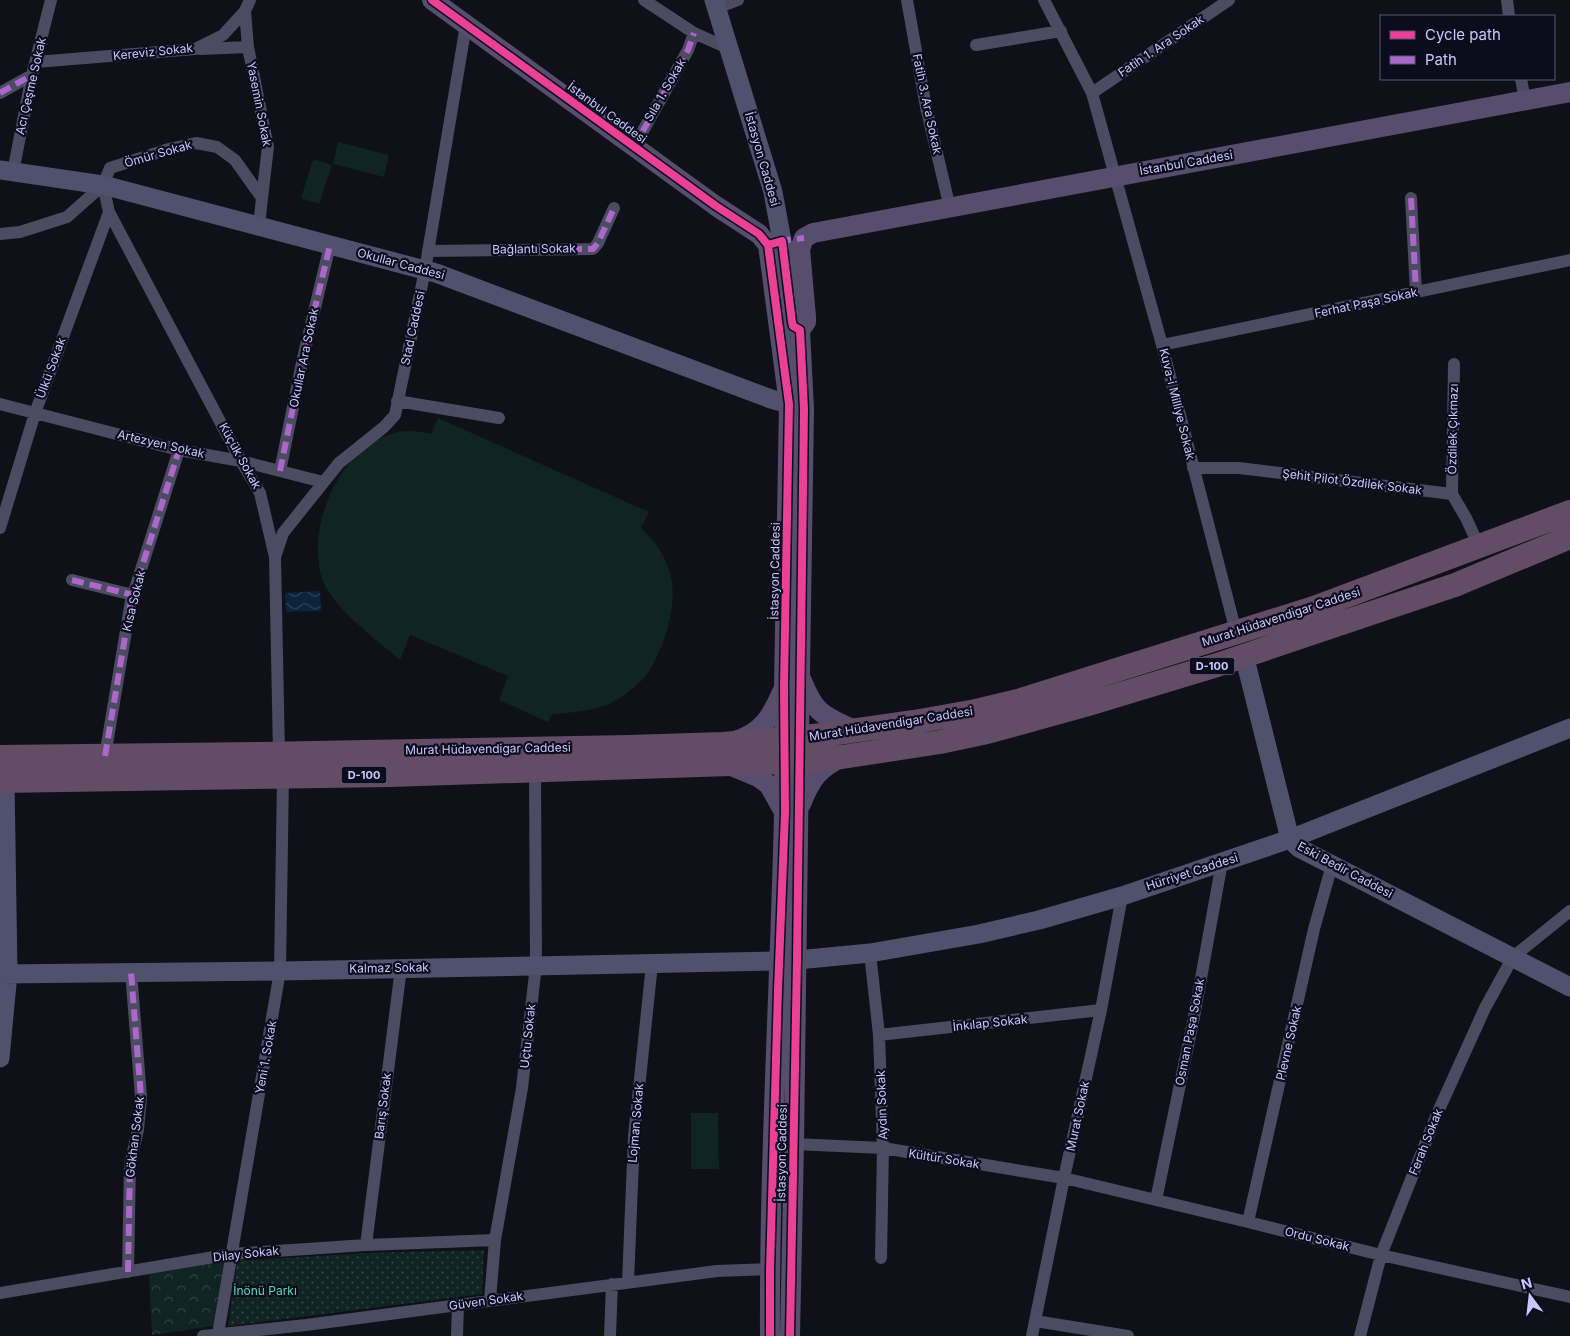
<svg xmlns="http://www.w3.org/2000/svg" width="1570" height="1336" font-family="Inter,sans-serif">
<defs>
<pattern id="forest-crowns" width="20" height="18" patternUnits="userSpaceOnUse" patternTransform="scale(1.25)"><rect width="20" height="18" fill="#0f2423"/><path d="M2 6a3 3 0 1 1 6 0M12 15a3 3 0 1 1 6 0" fill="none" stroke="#314244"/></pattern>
<pattern id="park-dots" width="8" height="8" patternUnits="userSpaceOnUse" patternTransform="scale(1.25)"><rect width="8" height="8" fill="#0f2423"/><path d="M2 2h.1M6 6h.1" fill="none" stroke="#314244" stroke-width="1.8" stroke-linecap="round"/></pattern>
<pattern id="water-waves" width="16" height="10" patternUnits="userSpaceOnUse" patternTransform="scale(1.25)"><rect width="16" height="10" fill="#0c223d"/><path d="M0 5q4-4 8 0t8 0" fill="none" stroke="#2e415a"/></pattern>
</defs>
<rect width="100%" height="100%" fill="#101019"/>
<!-- forest -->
<path fill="url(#forest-crowns)" d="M 224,1262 L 213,1326 L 152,1335 L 149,1274 Z"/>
<!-- park -->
<path fill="url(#park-dots)" d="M 484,1250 L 482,1294 L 228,1326 L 237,1261 L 365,1253 Z"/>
<!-- pitch -->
<path fill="#0f2423" d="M 338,142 L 389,155 L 384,177 L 333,164 Z
M 313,159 L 332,165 L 319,204 L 301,198 Z
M 438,418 L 649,512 L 641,528 C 657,542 669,561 672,583 C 676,611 661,659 642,680 C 635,687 626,694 618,699 C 598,712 574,711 552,715 L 548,722 L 499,700 L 508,676 L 410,635 L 400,660 C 377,640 334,609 323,581 C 318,569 318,557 318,544 C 320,499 349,444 397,432 C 408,430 420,431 431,434 Z
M 691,1113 L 718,1113 L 719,1169 L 691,1169 Z"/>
<!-- water -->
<path fill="url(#water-waves)" d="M 320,591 L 321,611 L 286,612 L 285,593 Z"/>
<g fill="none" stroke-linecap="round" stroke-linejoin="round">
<!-- street -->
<path stroke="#4b4b62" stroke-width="12" d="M 644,0 L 694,33 L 730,49
M 907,0 L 926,107 L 950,208
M 1044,0 L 1092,93 L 1162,345 L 1236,632
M 1507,0 L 1509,16
M 717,8 L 738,0
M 245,11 L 248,47 L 268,147 L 262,198
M 976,45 L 1061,31
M 200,49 L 248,47
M 36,62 L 195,49 L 223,35 L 245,11 L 250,0
M 1521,79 L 1525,100
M 0,93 L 32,75
M 1092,93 L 1229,0
M 634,147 L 688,50 L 694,33
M 13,172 L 32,75 L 51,0
M 103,185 L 109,212 L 241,461 L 260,493 L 275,557 L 279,753
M 1411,198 L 1416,292
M 0,234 L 20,232 L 67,217 L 103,185 L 110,168 L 169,149 L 196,143 L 217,147 L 235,160 L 262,198 L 259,226
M 428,251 L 593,249 L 598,243 L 614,208
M 1162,345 L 1570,260
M 397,401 L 499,418
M 0,404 L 179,450 L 241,461 L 323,482
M 1193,468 L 1239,468 L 1452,494
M 280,471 L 303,358 L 330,245
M 1452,494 L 1454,364
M 1452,494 L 1466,518 L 1479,546
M 0,528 L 35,413 L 109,212
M 275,557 L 283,533 L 339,463 L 384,427 L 395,415 L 425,270 L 466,25
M 72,580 L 133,595
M 105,756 L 131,601 L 179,450
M 870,953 L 879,1035 L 883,1148 L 881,1258
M 879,1035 L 1101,1010
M 794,1144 L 883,1148 L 1064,1178 L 1248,1222 L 1381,1255 L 1570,1297
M 1156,1200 L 1194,1017 L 1222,862
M 1248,1222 L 1314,929 L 1332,865
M 366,1245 L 401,968
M 128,1272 L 130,1165 L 138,1130 L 141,1097 L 131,972
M 628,1282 L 634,1136 L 652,964
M 0,1293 L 232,1254 L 366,1245 L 495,1240
M 490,1300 L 495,1240 L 522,1088 L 536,965 L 535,770
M 1035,1321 L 1128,1336
M 218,1334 L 280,971 L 283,777
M 203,1336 L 306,1325 L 717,1271 L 770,1269
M 457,1336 L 458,1304
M 610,1336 L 612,1284
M 1032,1336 L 1064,1178 L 1101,1010 L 1122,896
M 1360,1336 L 1381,1255 L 1437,1114 L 1485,1008 L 1513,957 L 1570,911"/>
<!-- secondary -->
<path stroke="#50516d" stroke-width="19" d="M 714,0 L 773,192 L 782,241 L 792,322 L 793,326 L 800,330
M 0,170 L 103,185 L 436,273 L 771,399 L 789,404
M 1244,655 L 1290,839 L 1299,848 L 1570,987
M 797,960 L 870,953 L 979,934 L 1039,920 L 1122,896 L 1290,839 L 1570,728
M 0,974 L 280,971 L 779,961
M 0,1058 L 8,973 L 5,781"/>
<!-- primary -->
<path stroke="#574d6c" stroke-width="20" d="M 432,0 L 716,206 L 759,234 L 768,245 L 789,404 L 784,686 L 785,739
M 802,681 C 815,714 823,715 854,730
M 799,738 L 804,409 L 800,330 L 806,322 L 806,317 L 800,249 L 804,238 L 813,233 L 1570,92
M 735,741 C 762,733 771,717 782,692
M 729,765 L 758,777 L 769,785 L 783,810
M 801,804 C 811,779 818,769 842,757
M 770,1336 C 769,1162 780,988 784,814 C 785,797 784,779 784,761
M 790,1336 L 794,1144 L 799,761"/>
<!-- highway -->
<path stroke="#624c66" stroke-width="24" d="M 0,757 L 261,754 L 629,747 L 723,744 L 823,735 L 914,722 L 976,711 L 1018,701 L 1314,608 L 1570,512
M 0,781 L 390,775 L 761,763 L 799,761 L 842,757 L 940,742 L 987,732 L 1085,705 L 1217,665 L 1455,585 L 1570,537"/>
<!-- quiet -->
<path stroke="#ac68c9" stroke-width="6" stroke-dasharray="12 6" stroke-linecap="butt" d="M 0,93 L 32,75
M 634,147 L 688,50 L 694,33
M 1411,198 L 1416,292
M 779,241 L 804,238
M 498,250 L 593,249 L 598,243 L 614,208
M 280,471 L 303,358 L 330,245
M 72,580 L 133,595
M 105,756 L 131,601 L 179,450
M 128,1272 L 130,1165 L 138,1130 L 141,1097 L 131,972"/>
<defs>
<path id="cycleway" d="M 432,0 L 716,206 L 759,234 L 768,245 L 789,404 L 784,686 L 785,812 L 778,990 L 770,1269 L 770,1336
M 768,245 L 782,241 L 792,322 L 793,326 L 800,330 L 804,409 L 797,960 L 790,1336"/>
</defs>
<!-- cycleway casing -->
<use href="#cycleway" stroke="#0d0c1d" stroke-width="11"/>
<!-- cycleway -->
<use href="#cycleway" stroke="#ea4096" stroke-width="8"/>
</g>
<g text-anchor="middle" stroke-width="4.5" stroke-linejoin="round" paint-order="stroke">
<!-- shield labels -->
<g fill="#0d0c1d" stroke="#9290bb" stroke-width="1">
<rect x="1189.5" y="657.5" width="45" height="17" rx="4"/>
<rect x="341.5" y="766.5" width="45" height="17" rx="4"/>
</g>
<g font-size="11" font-weight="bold" fill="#cbc8ff">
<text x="1212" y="670">D-100</text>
<text x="364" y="779">D-100</text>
</g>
<!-- street labels -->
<g font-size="12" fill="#cbc8ff" stroke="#0d0c1d">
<text transform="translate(1161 46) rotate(-34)" y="4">Fatih 1. Ara Sokak</text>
<text transform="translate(153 52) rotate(-6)" y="4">Kereviz Sokak</text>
<text transform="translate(31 86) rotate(-77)" y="4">Acı Çeşme Sokak</text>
<text transform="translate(665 90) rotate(-60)" y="4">Sıla 1. Sokak</text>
<text transform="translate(259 104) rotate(79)" y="4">Yasemin Sokak</text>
<text transform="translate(927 104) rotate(78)" y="4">Fatih 3. Ara Sokak</text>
<text transform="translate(607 113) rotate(36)" y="4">İstanbul Caddesi</text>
<text transform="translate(158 154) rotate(-16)" y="4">Ömür Sokak</text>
<text transform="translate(762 159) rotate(74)" y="4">İstasyon Caddesi</text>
<text transform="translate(1186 163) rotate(-10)" y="4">İstanbul Caddesi</text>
<text transform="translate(534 249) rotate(-1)" y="4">Bağlantı Sokak</text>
<text transform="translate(401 264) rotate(15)" y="4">Okullar Caddesi</text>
<text transform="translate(1366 303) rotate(-12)" y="4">Ferhat Paşa Sokak</text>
<text transform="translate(413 328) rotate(-78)" y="4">Stad Caddesi</text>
<text transform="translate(304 358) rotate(-78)" y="4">Okullar Ara Sokak</text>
<text transform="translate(51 368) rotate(-70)" y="4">Ülkü Sokak</text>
<text transform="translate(1177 404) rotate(76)" y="4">Kuva-i Milliye Sokak</text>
<text transform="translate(1453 429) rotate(-89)" y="4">Özdilek Çıkmazı</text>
<text transform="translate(161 444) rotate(13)" y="4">Artezyen Sokak</text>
<text transform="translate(240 456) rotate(61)" y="4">Küçük Sokak</text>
<text transform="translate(1352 482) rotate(7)" y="4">Şehit Pilot Özdilek Sokak</text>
<text transform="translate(775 571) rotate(-89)" y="4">İstasyon Caddesi</text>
<text transform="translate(134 601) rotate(-76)" y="4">Kısa Sokak</text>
<text transform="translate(1281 617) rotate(-18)" y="4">Murat Hüdavendigar Caddesi</text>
<text transform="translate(891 724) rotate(-9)" y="4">Murat Hüdavendigar Caddesi</text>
<text transform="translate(488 749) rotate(-1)" y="4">Murat Hüdavendigar Caddesi</text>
<text transform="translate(1345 870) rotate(28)" y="4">Eski Bedir Caddesi</text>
<text transform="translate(1192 872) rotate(-18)" y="4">Hürriyet Caddesi</text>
<text transform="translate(389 968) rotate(-1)" y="4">Kalmaz Sokak</text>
<text transform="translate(990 1023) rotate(-6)" y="4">İnkılap Sokak</text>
<text transform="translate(1190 1032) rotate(-79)" y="4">Osman Paşa Sokak</text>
<text transform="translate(528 1036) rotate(-84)" y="4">Uçtu Sokak</text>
<text transform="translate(1289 1043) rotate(-77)" y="4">Plevne Sokak</text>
<text transform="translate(266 1057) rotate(-80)" y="4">Yeni 1. Sokak</text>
<text transform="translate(882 1105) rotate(-92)" y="4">Aydın Sokak</text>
<text transform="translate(383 1106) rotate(-83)" y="4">Barış Sokak</text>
<text transform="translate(1078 1116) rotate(-78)" y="4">Murat Sokak</text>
<text transform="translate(636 1123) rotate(-85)" y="4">Lojman Sokak</text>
<text transform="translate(135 1137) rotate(-83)" y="4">Gökhan Sokak</text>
<text transform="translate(1426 1142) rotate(-68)" y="4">Ferah Sokak</text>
<text transform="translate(782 1153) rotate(-89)" y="4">İstasyon Caddesi</text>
<text transform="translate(944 1159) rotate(9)" y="4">Kültür Sokak</text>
<text transform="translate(1317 1239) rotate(14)" y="4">Ordu Sokak</text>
<text transform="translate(246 1254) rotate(-6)" y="4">Dilay Sokak</text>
<text transform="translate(486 1301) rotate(-8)" y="4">Güven Sokak</text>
</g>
<!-- park labels -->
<g font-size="12" fill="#55deb2" stroke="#0d0c1d">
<text x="265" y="1295">İnönü Parkı</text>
</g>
</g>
<!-- legend -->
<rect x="1380" y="15" width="175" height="65" fill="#0d0c1d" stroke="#595777"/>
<rect x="1390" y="31" width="25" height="8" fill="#ea4096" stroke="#595777"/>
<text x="1425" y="40" font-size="15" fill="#cbc8ff">Cycle path</text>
<rect x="1390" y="56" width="25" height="8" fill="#ac68c9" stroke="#595777"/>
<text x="1425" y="65" font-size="15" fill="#cbc8ff">Path</text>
<!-- north arrow -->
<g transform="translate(1530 1296) rotate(345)" stroke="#0d0c1d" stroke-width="4" paint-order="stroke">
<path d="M0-4L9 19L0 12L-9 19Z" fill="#cbc8ff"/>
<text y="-8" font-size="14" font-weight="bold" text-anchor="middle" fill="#cbc8ff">N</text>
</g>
</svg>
